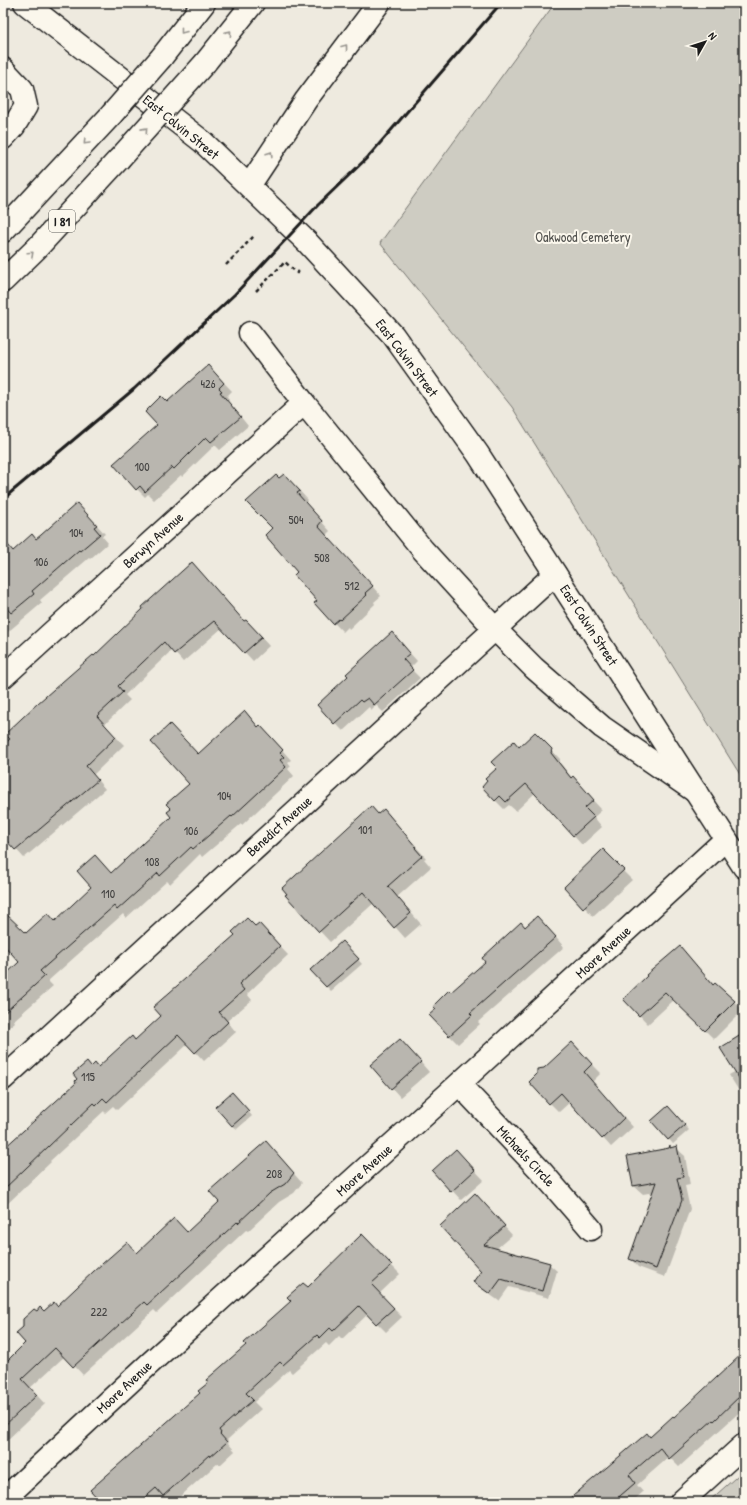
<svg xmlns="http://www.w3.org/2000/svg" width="747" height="1505" font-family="'Patrick Hand',sans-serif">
<rect width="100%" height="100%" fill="#eeeadf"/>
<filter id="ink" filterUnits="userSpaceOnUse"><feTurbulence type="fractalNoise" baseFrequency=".025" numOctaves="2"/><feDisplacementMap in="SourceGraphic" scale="8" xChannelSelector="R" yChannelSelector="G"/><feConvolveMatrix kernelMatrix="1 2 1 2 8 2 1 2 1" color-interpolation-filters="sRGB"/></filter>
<g filter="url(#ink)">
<!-- green -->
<path fill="#ceccc2" stroke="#75746f" d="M 555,3 L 744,3 L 744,781 L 512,407 L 380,243 Z
M 744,1470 L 744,1502 L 708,1502 Z"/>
<!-- shadow -->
<path fill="#0003" d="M 208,366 L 232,391 L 227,396 L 229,400 L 228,401 L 248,426 L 220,450 L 215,445 L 182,477 L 181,475 L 154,500 L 148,494 L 145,497 L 137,489 L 167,404 Z
M 279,479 L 293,484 L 308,500 L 305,503 L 330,531 L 326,535 L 381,596 L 374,602 L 375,604 L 349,629 L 348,627 L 343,632 L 315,603 L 318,601 L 299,572 L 273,528 Z
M 86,513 L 105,534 L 102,536 L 108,543 L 90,559 L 89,558 L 40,600 L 42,603 L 3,636 L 3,541 L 14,552 Z
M 144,609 L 245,622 L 254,629 L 269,646 L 253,661 L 222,628 L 183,662 L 172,650 L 128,692 L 125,695 L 130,700 L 104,725 L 124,745 L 93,775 L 105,789 L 24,858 L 3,835 L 3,737 L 38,704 L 94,658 Z
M 400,642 L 417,661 L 410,668 L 420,678 L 383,712 L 376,705 L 371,710 L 369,707 L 343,731 L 318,705 Z
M 258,728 L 269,735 L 291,760 L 288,762 L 291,766 L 288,769 L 294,776 L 242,825 L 241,824 L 202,857 L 200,854 L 170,884 L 167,881 L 126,918 L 123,914 L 48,981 L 53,986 L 14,1020 L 15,1022 L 3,1032 L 3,978 L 20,962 L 3,943 L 3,912 L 26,934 L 55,922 L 111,874 L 173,817 L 172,809 L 190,784 L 198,755 Z
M 535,733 L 560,759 L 560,763 L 572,778 L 602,810 L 594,817 L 602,827 L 582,845 L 535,793 L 516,811 L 509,805 L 504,809 L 495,800 L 519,748 Z
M 384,811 L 426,858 L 424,859 L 431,867 L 397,897 L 421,924 L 405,938 L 374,903 L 330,942 L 286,895 Z
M 603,851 L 632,880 L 593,916 L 565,887 Z
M 546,926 L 564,947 L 478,1022 L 480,1024 L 458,1044 L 449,1035 L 437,1009 L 451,994 L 525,928 Z
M 255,927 L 267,933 L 288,955 L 247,994 L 252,1000 L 227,1021 L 236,1032 L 204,1061 L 188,1044 L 117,1110 L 113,1106 L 105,1113 L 104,1111 L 50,1161 L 51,1162 L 3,1208 L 3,1152 L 77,1083 L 91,1068 L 99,1068 L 135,1041 Z
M 342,942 L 362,964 L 331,991 L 311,970 Z
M 680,948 L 714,985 L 715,984 L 743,1010 L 714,1039 L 674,1000 L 648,1024 L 624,999 Z
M 744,1035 L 744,1096 L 739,1091 L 729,1075 L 736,1071 Z
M 572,1044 L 601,1073 L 592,1082 L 633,1127 L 611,1147 L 570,1102 L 559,1112 L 550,1103 Z
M 409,1049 L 429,1072 L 400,1097 L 371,1065 Z
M 237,1098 L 252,1116 L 237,1129 L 232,1125 Z
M 672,1112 L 689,1130 L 673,1144 L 653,1121 Z
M 670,1147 L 672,1148 L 676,1148 L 685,1156 L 690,1185 L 685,1186 L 690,1209 L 665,1277 L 638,1267 L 630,1258 L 654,1192 L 643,1194 L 634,1186 L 628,1157 L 670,1149 Z
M 275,1152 L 302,1183 L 294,1193 L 279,1202 L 248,1231 L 246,1230 L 157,1313 L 154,1310 L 83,1375 L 65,1356 L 30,1388 L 45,1404 L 3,1444 L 3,1366 L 27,1343 L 37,1312 L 44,1313 L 57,1307 L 138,1254 L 187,1233 Z
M 465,1160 L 484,1180 L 461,1200 L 434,1171 Z
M 482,1202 L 512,1235 L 496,1249 L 549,1264 L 557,1271 L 549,1298 L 509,1287 L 499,1301 L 482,1289 L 474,1282 L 482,1271 Z
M 362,1236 L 400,1274 L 379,1294 L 402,1317 L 386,1332 L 368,1314 L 342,1339 L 339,1336 L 329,1346 L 326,1343 L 292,1373 L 289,1370 L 254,1402 L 261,1409 L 227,1440 L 229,1442 L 228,1443 L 235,1451 L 220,1465 L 218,1463 L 174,1502 L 170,1502 L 165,1497 L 159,1502 L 103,1502 L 201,1393 L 247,1345 Z
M 744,1354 L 744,1408 L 679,1467 L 669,1457 L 637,1485 L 643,1492 L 632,1502 L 568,1502 L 674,1418 Z"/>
<!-- building -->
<path fill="#b9b6af" stroke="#1c1c1c" d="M 208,365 L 224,383 L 219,388 L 222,391 L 220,392 L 241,417 L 211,442 L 206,437 L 174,469 L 172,467 L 145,492 L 140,486 L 136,490 L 113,464 L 157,425 L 145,412 L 161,396 L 167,402 Z
M 284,474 L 300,491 L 297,493 L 322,521 L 318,526 L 373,586 L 365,593 L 367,595 L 340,620 L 339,619 L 333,624 L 314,603 L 317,601 L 294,575 L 297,572 L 265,535 L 272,528 L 246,502 L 276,475 L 279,478 Z
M 77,503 L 97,525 L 94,527 L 100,534 L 80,551 L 79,550 L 32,591 L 34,594 L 11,613 L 3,604 L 3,539 L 13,551 L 32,534 L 36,539 L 41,535 Z
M 192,562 L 244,621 L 246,620 L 262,637 L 244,653 L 214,621 L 174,654 L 164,642 L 120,684 L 118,686 L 123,692 L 97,716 L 116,737 L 86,766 L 98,780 L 15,850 L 3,837 L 3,745 L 10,739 L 5,734 L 38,703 L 93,655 L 94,656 L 143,609 L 142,607 Z
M 392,632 L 410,653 L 403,659 L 413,670 L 374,705 L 368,698 L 362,702 L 360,700 L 334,724 L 317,705 L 348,676 L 346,674 Z
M 245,711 L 258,727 L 260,725 L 283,750 L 280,753 L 284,757 L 280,760 L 286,767 L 232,817 L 231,816 L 193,849 L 191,847 L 160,876 L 158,873 L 117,910 L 114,906 L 40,971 L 45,976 L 3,1014 L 3,977 L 19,962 L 3,944 L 3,911 L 26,933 L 48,913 L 55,921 L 91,887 L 77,871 L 95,855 L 111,873 L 171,817 L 167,812 L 171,809 L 166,804 L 189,784 L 151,742 L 170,724 L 198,754 Z
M 535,732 L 552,749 L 551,753 L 571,778 L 573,776 L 594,800 L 585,808 L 594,817 L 573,836 L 526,784 L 506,802 L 500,796 L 495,801 L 482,787 L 487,781 L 485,779 L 497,768 L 491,762 L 514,741 L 519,747 Z
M 371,806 L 378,814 L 384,809 L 416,847 L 415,848 L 422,856 L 388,886 L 411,913 L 394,928 L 363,892 L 319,932 L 285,895 L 287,894 L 282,888 Z
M 603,849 L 624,870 L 583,908 L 564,887 Z
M 537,916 L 556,937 L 470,1013 L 472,1015 L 449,1036 L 429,1015 L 436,1009 L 433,1006 L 449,990 L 451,992 L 485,962 L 482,958 L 521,922 L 525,927 Z
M 247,918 L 255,926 L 259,923 L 280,946 L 239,984 L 244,990 L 219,1012 L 228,1022 L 195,1053 L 178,1035 L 107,1102 L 103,1098 L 96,1105 L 94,1103 L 3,1190 L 3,1149 L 76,1083 L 75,1081 L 77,1079 L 73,1074 L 87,1062 L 91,1067 L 95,1063 L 98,1067 L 132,1036 L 135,1040 L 161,1016 L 153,1007 L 235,935 L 232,932 Z
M 342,941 L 359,959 L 326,987 L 310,970 Z
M 680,946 L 713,985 L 715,983 L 735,1001 L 705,1031 L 665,992 L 639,1016 L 623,999 L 647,976 L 646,975 Z
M 744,1033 L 744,1086 L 720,1048 Z
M 400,1039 L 421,1062 L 391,1089 L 370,1065 Z
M 572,1042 L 592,1064 L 584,1072 L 624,1118 L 602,1139 L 561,1093 L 549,1104 L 529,1082 L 537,1074 L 537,1069 L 544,1068 Z
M 232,1092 L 249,1111 L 232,1126 L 215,1107 Z
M 668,1106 L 685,1125 L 668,1140 L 651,1121 Z
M 266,1141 L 294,1173 L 285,1184 L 270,1193 L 238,1223 L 237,1222 L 147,1305 L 144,1302 L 73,1367 L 55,1348 L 22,1379 L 37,1395 L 3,1427 L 3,1359 L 6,1362 L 25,1343 L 16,1333 L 23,1327 L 23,1319 L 34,1309 L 37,1311 L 40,1307 L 44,1311 L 54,1302 L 57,1306 L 94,1271 L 127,1242 L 137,1253 L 174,1218 L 187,1232 L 219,1202 L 209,1191 Z
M 670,1145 L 670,1148 L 677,1146 L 683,1177 L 677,1178 L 682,1200 L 656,1269 L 629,1259 L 656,1182 L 633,1186 L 627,1156 L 669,1148 Z
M 456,1149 L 475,1170 L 451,1192 L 432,1171 Z
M 475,1193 L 505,1226 L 484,1245 L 550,1263 L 542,1291 L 501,1279 L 490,1294 L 473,1282 L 481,1271 L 440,1226 Z
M 362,1234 L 392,1265 L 371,1284 L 394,1308 L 376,1324 L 359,1306 L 333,1331 L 330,1328 L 320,1338 L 317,1335 L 283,1365 L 280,1362 L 246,1393 L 253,1400 L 219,1430 L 221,1433 L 220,1434 L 227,1442 L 210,1457 L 209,1455 L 163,1496 L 156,1488 L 140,1502 L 101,1502 L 90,1490 L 200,1393 L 198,1391 L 208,1383 L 206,1380 L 246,1345 L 244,1343 L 291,1301 L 287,1297 L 303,1283 L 308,1287 Z
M 744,1352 L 744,1392 L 714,1421 L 713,1420 L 669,1459 L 660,1448 L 629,1475 L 635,1483 L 613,1502 L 566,1502 L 647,1433 L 650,1437 L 673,1416 L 674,1417 Z"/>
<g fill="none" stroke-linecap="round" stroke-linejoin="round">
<defs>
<path id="minor" d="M 3,69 L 22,89 L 26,106 L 14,126 L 3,138
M 250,333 L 304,403 L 423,550 L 495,629 L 534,668 L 602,727 L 696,792
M 3,677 L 304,403
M 3,1079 L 555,574
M 459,1084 L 540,1170 L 591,1229
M 3,1500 L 148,1365 L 459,1084 L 725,840"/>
<path id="tertiary" d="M 25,3 L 203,142 L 307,242 L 393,335 L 478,454 L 744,867
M 681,1502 L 744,1445"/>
<path id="motorway" d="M 161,58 L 204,3
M 205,63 L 253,3
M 249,186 L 306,100 L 379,3
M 3,231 L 112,114
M 3,281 L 37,248 L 119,159"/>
</defs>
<!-- minor casing -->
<use href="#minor" stroke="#1c1c1c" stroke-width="25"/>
<!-- tertiary casing -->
<use href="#tertiary" stroke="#1c1c1c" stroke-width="25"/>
<!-- motorway casing -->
<use href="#motorway" stroke="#1c1c1c" stroke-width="25"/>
<!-- path -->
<path stroke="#1c1c1c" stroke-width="2.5" stroke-dasharray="4 3" stroke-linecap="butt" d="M 226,265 L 255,235
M 256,291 L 285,262 L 297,273 L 301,269"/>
<!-- minor -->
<use href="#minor" stroke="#fbf7ec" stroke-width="22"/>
<!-- tertiary -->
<use href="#tertiary" stroke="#fbf7ec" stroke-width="22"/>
<!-- motorway -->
<use href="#motorway" stroke="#fbf7ec" stroke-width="22"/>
<!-- rail -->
<path stroke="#1c1c1c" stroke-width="3" d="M 3,499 L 134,389 L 235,294 L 318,205 L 368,157 L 501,3"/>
<defs>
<path id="motorway-bridge" d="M 112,114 L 161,58
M 119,159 L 205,63"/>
</defs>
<!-- motorway-bridge casing -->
<use href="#motorway-bridge" stroke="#1c1c1c" stroke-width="25" stroke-linecap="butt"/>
<!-- motorway-bridge -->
<use href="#motorway-bridge" stroke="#fbf7ec" stroke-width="22"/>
</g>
<!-- one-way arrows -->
<defs><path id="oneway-chevron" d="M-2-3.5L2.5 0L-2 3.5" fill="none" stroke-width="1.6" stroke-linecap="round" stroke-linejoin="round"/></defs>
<g stroke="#97948e">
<use href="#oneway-chevron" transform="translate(183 31) rotate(128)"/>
<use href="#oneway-chevron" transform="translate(229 33) rotate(-51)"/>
<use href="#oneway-chevron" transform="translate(345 47) rotate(-53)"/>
<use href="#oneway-chevron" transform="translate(145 130) rotate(-48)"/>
<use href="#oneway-chevron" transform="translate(86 142) rotate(133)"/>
<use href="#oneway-chevron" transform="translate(270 154) rotate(-57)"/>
<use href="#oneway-chevron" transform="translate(31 254) rotate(-43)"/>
</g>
</g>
<g text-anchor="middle" stroke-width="4" stroke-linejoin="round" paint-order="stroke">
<!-- number labels -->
<g font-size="12" fill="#434241">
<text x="208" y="388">426</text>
<text x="142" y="471">100</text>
<text x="296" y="524">504</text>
<text x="76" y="537">104</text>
<text x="322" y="562">508</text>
<text x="41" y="566">106</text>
<text x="352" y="590">512</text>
<text x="224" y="800">104</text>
<text x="365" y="834">101</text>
<text x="191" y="835">106</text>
<text x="152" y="866">108</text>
<text x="108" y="898">110</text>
<text x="88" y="1081">115</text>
<text x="274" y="1178">208</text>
<text x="99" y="1316">222</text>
</g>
<!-- shield labels -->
<rect fill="#fbf7ec" stroke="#5f5e5a" stroke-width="1" x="49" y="210" width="26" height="22" rx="3"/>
<g font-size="13" font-weight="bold" fill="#1c1c1c">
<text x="62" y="226">I 81</text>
</g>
<!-- street labels -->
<g font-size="14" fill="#1c1c1c" stroke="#fbf7ec">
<text transform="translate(181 127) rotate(39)" y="5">East Colvin Street</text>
<text transform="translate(407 358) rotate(53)" y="5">East Colvin Street</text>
<text transform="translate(153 540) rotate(-42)" y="5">Berwyn Avenue</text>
<text transform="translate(589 625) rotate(57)" y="5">East Colvin Street</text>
<text transform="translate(279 826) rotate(-42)" y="5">Benedict Avenue</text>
<text transform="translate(603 952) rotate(-43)" y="5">Moore Avenue</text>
<text transform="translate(526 1156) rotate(47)" y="5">Michaels Circle</text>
<text transform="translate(364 1170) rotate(-42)" y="5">Moore Avenue</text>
<text transform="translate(124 1387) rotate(-43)" y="5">Moore Avenue</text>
</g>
<!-- park labels -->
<g font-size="14" fill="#51514e" stroke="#fbf7ec">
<text x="583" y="242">Oakwood Cemetery</text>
</g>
</g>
<!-- margin -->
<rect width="747" height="1505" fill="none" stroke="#fbf7ec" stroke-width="16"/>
<rect x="8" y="8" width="731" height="1489" fill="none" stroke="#1c1c1c" stroke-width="1.5" filter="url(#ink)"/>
<!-- north arrow -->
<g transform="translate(705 42) rotate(51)" stroke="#fbf7ec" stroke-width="3" paint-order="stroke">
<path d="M0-3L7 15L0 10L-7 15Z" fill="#1c1c1c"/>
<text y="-6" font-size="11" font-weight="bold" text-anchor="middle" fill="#1c1c1c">N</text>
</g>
</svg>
